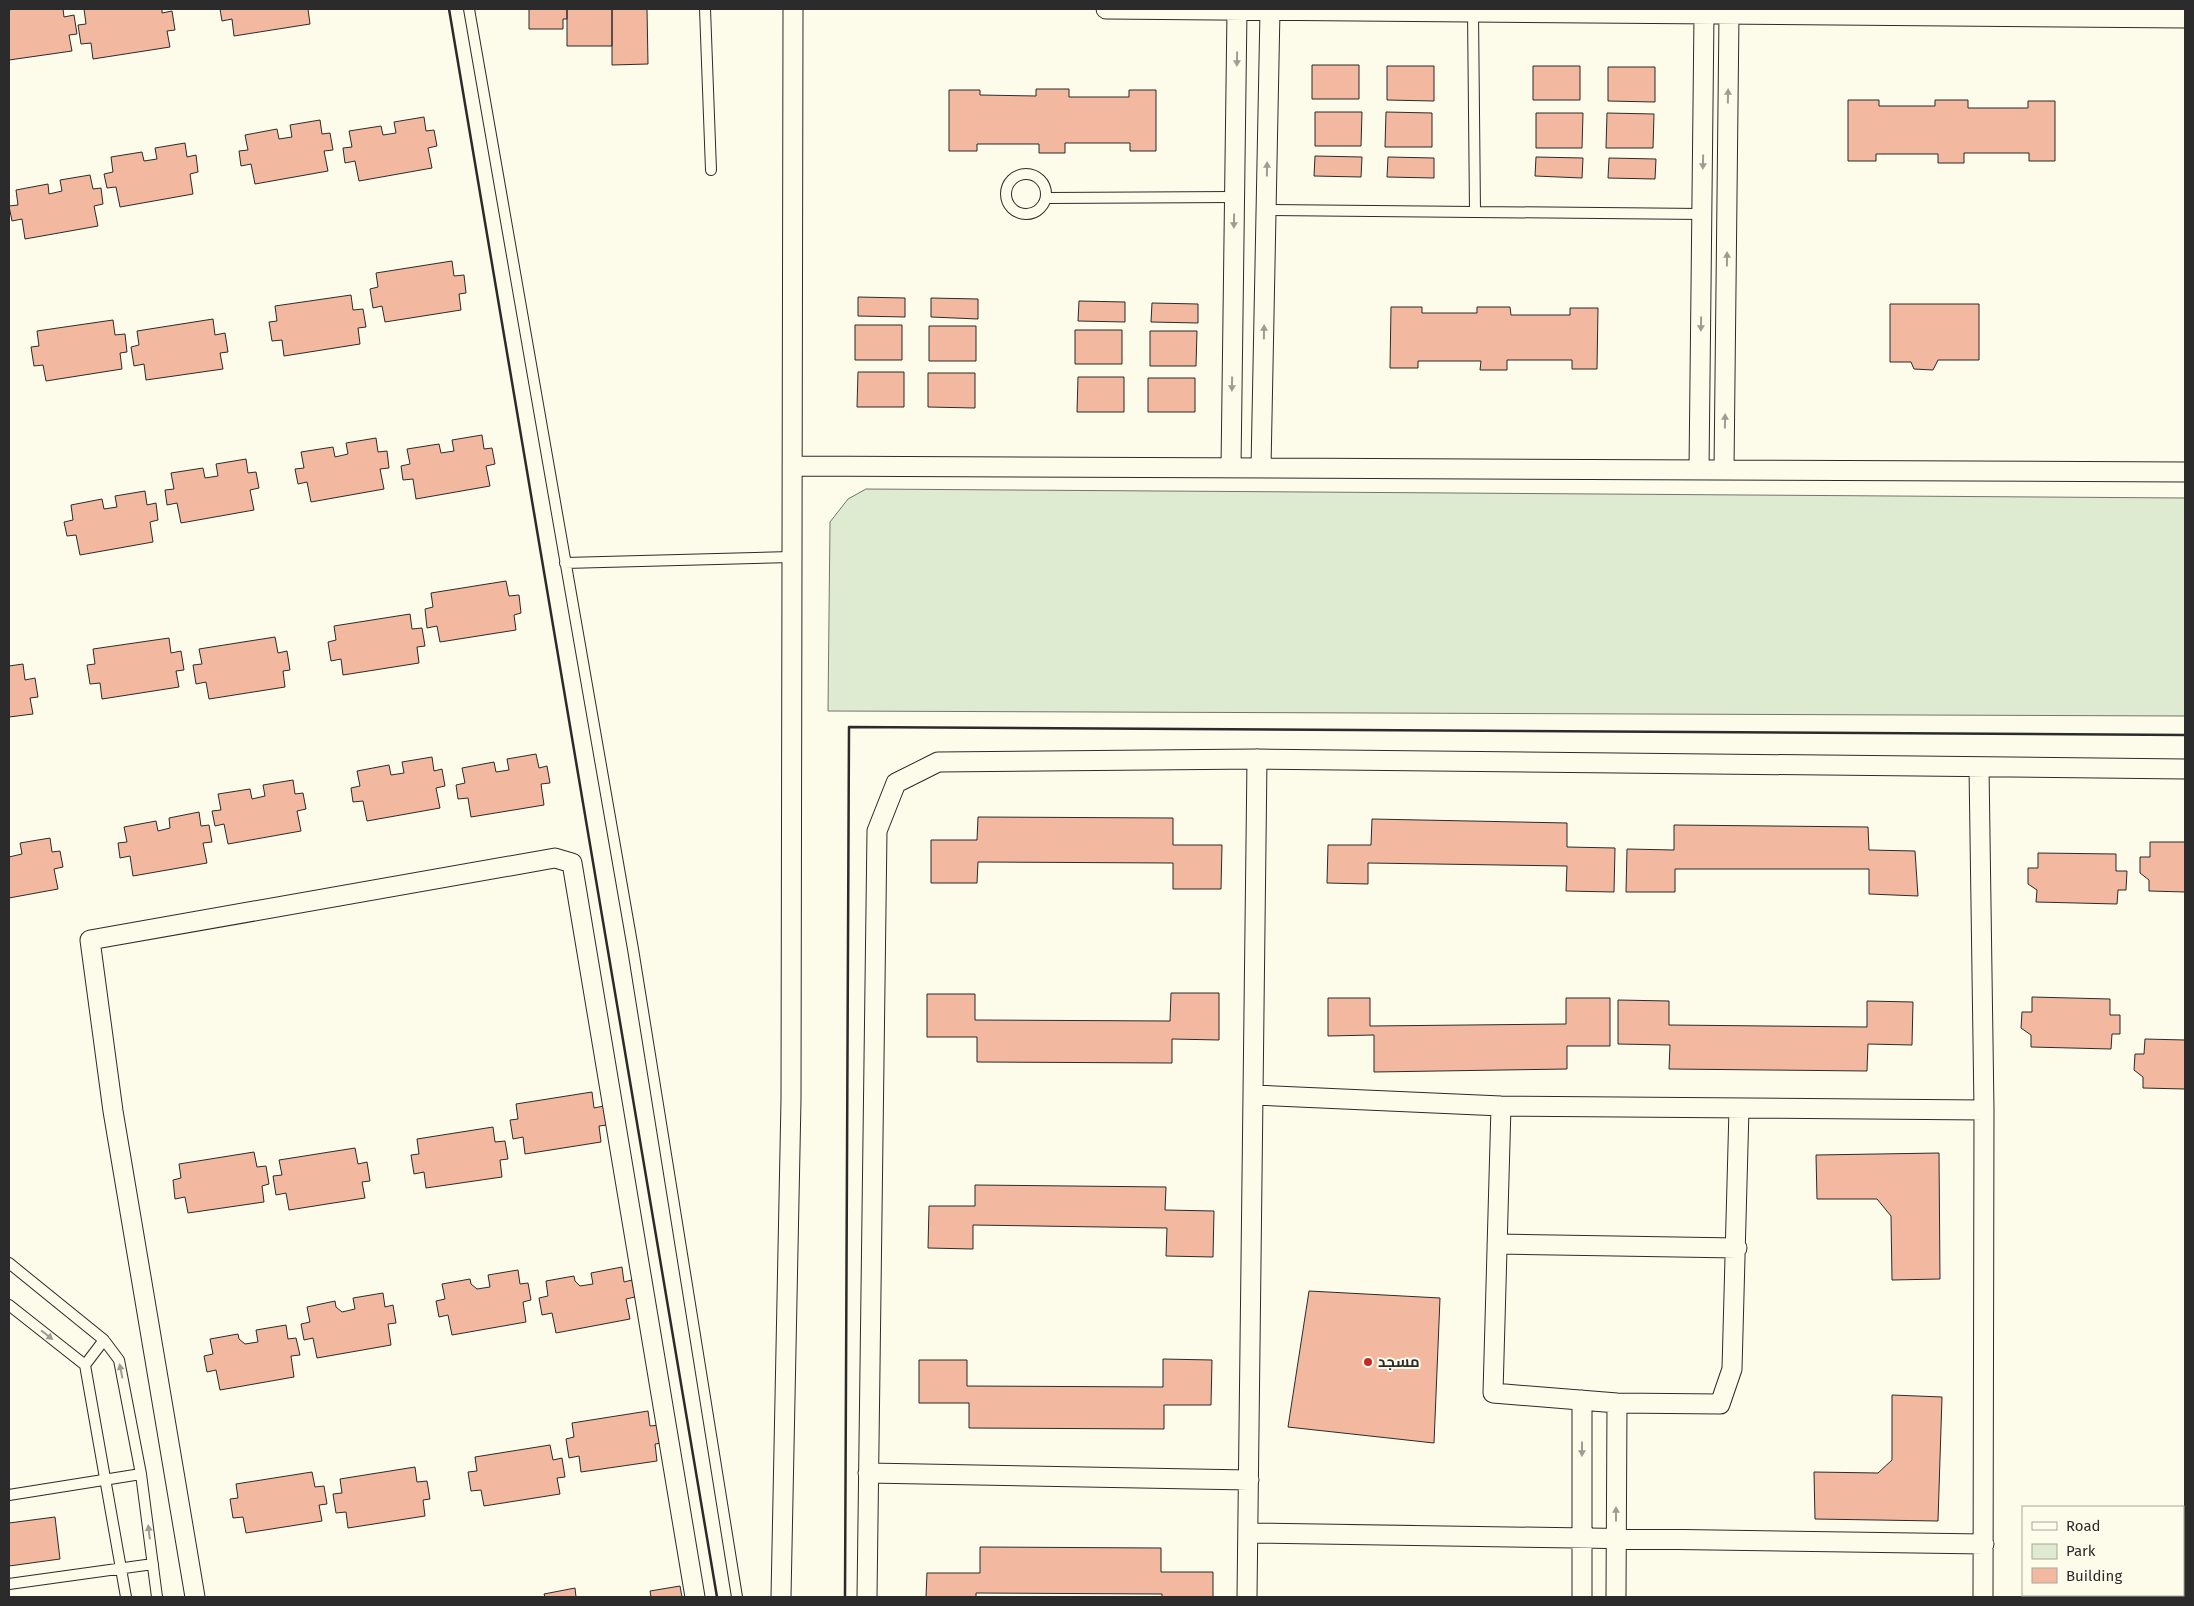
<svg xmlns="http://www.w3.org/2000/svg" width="2194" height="1606" font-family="'Fira Sans',Cairo,sans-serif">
<rect width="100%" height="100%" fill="#fdfbea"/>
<!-- green -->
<path fill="#deebd1" stroke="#74746e" d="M 866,489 L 2185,498 L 2185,716 L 828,711 L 830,522 L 848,499 Z"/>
<!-- building -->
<path fill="#f2b8a0" stroke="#2b2b2b" d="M 14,9 L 63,9 L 64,17 L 74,15 L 77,34 L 69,35 L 72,51 L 9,60 L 9,10 Z
M 84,9 L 162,9 L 162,13 L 172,11 L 175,30 L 167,31 L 170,47 L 93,59 L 91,43 L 81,44 L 78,25 L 86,24 Z
M 220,9 L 308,9 L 310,24 L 234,36 L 232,19 L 222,21 Z
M 529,9 L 567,9 L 567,19 L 563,19 L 563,29 L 529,29 Z
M 567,9 L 612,9 L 612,46 L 567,46 Z
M 612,9 L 647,9 L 648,64 L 612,65 Z
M 1312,65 L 1359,65 L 1359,99 L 1312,99 Z
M 1387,66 L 1434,66 L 1434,101 L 1387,100 Z
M 1533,66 L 1580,66 L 1580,100 L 1533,100 Z
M 1608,67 L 1655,67 L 1655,102 L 1608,101 Z
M 1036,89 L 1069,89 L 1069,97 L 1129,97 L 1129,90 L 1156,90 L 1156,151 L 1130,151 L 1130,143 L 1065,143 L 1065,153 L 1039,153 L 1039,144 L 977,144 L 977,151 L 949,151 L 949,90 L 980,90 L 980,95 L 1036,96 Z
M 1848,100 L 1879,100 L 1879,106 L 1935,106 L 1935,100 L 1968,100 L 1968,108 L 2028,108 L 2028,101 L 2055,101 L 2055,161 L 2029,161 L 2029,153 L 1964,153 L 1964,163 L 1938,163 L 1938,154 L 1876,154 L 1876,161 L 1848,161 Z
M 1315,112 L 1362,112 L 1361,146 L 1315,146 Z
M 1386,112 L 1432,113 L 1432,147 L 1385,147 Z
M 1536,113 L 1583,113 L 1582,148 L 1536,148 Z
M 1607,113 L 1654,114 L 1653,148 L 1606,148 Z
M 424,117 L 426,131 L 434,130 L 437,146 L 428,148 L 432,168 L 359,181 L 355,161 L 345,163 L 343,148 L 352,147 L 349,131 L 381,126 L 383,135 L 396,133 L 394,122 Z
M 320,120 L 322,134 L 330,133 L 333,150 L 324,151 L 328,171 L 255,184 L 251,164 L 241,166 L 239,151 L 248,150 L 245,135 L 277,129 L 279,139 L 292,137 L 290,125 Z
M 185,143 L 187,157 L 196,155 L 198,172 L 190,174 L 193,194 L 120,207 L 116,187 L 107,188 L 104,174 L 113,172 L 111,157 L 142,152 L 144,161 L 157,159 L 155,148 Z
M 1315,156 L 1362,157 L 1361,177 L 1314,176 Z
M 1388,157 L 1434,158 L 1434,178 L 1387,177 Z
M 1536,157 L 1583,158 L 1582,178 L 1535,176 Z
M 1609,158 L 1656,159 L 1655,179 L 1608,178 Z
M 90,175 L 93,189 L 101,188 L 103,204 L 94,206 L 98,226 L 25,239 L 22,219 L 12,221 L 9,206 L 18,205 L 16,190 L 48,184 L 49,194 L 62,191 L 60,180 Z
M 452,261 L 454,276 L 464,275 L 466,293 L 459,294 L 461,310 L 385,322 L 382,306 L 373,308 L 370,289 L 378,287 L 376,273 Z
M 351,295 L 353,310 L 363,309 L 366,327 L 358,328 L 360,344 L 284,356 L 282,340 L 272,341 L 269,322 L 277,321 L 275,306 Z
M 858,297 L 905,298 L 905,317 L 858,316 Z
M 931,298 L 978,299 L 978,319 L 931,317 Z
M 1079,301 L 1125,302 L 1125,322 L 1078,321 Z
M 1152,303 L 1198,304 L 1198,323 L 1151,322 Z
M 1890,304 L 1979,304 L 1979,360 L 1938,360 L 1933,370 L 1914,369 L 1911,362 L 1890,362 Z
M 1391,307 L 1422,307 L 1422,313 L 1477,313 L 1477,307 L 1510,307 L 1511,315 L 1570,315 L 1570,308 L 1598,308 L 1597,369 L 1572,369 L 1572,360 L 1507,360 L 1507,370 L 1480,370 L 1481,361 L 1418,361 L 1418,368 L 1390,368 Z
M 213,319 L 215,335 L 225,333 L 228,352 L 220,353 L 223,369 L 146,380 L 144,364 L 134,366 L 131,347 L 139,345 L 137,331 Z
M 113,320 L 115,335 L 125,334 L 127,352 L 120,353 L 122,369 L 46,381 L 43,365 L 34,366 L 31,347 L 39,346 L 37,331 Z
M 855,325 L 902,325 L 902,360 L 855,360 Z
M 929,326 L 976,326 L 976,361 L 929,361 Z
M 1075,330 L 1122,330 L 1122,364 L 1075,364 Z
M 1150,331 L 1197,331 L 1196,366 L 1150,366 Z
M 858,372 L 904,372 L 904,407 L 857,407 Z
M 928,373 L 975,373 L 975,408 L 928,407 Z
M 1078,377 L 1124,377 L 1124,412 L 1077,412 Z
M 1148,378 L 1195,378 L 1195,412 L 1148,412 Z
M 482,435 L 484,449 L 492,448 L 495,464 L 486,466 L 490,486 L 416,499 L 413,479 L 403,480 L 401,466 L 410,464 L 407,449 L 439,444 L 441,453 L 454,451 L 452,440 Z
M 376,438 L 378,452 L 387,451 L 389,468 L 380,469 L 384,489 L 311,502 L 307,482 L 298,484 L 295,469 L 304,468 L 301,452 L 333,447 L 335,457 L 348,454 L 346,443 Z
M 246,459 L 248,473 L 256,472 L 259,488 L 250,490 L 254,510 L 181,523 L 177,503 L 167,505 L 165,490 L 174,489 L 171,473 L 203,468 L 205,478 L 218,476 L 216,464 Z
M 145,491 L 147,505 L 156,503 L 158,520 L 150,522 L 153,542 L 80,555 L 76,535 L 67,536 L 64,522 L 73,520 L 71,505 L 102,499 L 104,509 L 117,507 L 115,496 Z
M 506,581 L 509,596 L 519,595 L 521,613 L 514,615 L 516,630 L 440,642 L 437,626 L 427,628 L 425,609 L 433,607 L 431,593 Z
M 410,614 L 412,629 L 422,628 L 425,646 L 417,647 L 419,663 L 343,675 L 341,659 L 331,661 L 328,642 L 336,640 L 334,626 Z
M 275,637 L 278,653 L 287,651 L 290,670 L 283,671 L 285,687 L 209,699 L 206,682 L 196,684 L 193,665 L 202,664 L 199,649 Z
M 169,638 L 171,653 L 181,651 L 184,670 L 176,671 L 179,687 L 102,699 L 100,683 L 90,684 L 87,665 L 95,664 L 93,649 Z
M 23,664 L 25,680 L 35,678 L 38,697 L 30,698 L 33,714 L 9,717 L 9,666 Z
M 536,754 L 539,768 L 547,766 L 550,783 L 541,784 L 544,805 L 471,817 L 468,798 L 458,799 L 456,785 L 465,783 L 462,768 L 494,762 L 496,772 L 509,770 L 507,759 Z
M 432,757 L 434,771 L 442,769 L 445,786 L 436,788 L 440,808 L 367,821 L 363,801 L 353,802 L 351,788 L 360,786 L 357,771 L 389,765 L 391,775 L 404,773 L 402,762 Z
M 293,780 L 295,794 L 303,793 L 306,809 L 297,811 L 301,831 L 228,844 L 224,824 L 215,826 L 212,811 L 221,810 L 218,794 L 250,789 L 252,799 L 265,796 L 263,785 Z
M 199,812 L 201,826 L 209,825 L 212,842 L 203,843 L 207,863 L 133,876 L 130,856 L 120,858 L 118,843 L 127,842 L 124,827 L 156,821 L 158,831 L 170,828 L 169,818 Z
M 978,817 L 1173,818 L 1173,845 L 1222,845 L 1221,889 L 1173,889 L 1173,863 L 978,862 L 977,883 L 931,883 L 931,840 L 977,840 Z
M 1372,819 L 1567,823 L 1567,847 L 1615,848 L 1614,892 L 1566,891 L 1567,866 L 1368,863 L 1368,884 L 1327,883 L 1328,845 L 1371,845 Z
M 1674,825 L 1868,827 L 1869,850 L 1915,851 L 1918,896 L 1869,894 L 1869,869 L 1675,869 L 1675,892 L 1626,892 L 1627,849 L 1674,850 Z
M 50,838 L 52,852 L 60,851 L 63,867 L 54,869 L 58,889 L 9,898 L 9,857 L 22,854 L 20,843 Z
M 2150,842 L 2185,842 L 2185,892 L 2149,891 L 2149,880 L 2140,873 L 2140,857 L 2150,857 Z
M 2038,853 L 2116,854 L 2116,871 L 2127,871 L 2126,890 L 2118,890 L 2117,904 L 2036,902 L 2037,890 L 2028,884 L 2028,868 L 2038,868 Z
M 1171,993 L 1219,993 L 1219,1040 L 1172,1039 L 1172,1063 L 977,1062 L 977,1037 L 927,1037 L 927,994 L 975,994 L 975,1020 L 1170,1021 Z
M 2032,997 L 2110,999 L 2110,1015 L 2120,1015 L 2120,1034 L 2112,1034 L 2111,1049 L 2031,1047 L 2031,1035 L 2021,1028 L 2022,1012 L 2032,1012 Z
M 1328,998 L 1370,998 L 1370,1026 L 1566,1024 L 1566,998 L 1610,998 L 1610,1046 L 1567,1046 L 1567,1069 L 1374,1072 L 1374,1035 L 1328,1036 Z
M 1618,1000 L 1669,1001 L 1669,1025 L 1867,1027 L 1867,1001 L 1913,1002 L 1912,1045 L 1868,1044 L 1867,1071 L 1669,1069 L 1670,1045 L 1618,1044 Z
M 2145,1039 L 2185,1040 L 2185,1089 L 2143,1088 L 2143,1077 L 2134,1070 L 2135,1054 L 2144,1054 Z
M 592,1092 L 594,1108 L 604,1106 L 607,1125 L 599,1126 L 601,1142 L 525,1154 L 523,1137 L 513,1139 L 510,1120 L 518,1119 L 516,1104 Z
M 493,1127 L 495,1142 L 505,1141 L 508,1159 L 500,1160 L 502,1177 L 426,1188 L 424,1172 L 414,1174 L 411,1155 L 419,1154 L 417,1139 Z
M 355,1148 L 358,1164 L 367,1162 L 370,1181 L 362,1182 L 365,1198 L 289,1210 L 286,1193 L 276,1195 L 273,1176 L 282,1175 L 279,1160 Z
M 254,1152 L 257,1167 L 266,1166 L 269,1184 L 262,1186 L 264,1202 L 188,1213 L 185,1197 L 175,1199 L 173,1180 L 181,1178 L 179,1164 Z
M 1939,1153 L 1940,1279 L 1892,1280 L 1891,1216 L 1877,1199 L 1817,1199 L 1816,1155 Z
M 975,1185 L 1166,1187 L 1165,1210 L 1214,1211 L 1213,1257 L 1166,1256 L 1167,1228 L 973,1225 L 973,1249 L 928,1248 L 929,1206 L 975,1206 Z
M 622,1267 L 624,1282 L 632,1280 L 635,1297 L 626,1299 L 630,1319 L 556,1333 L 552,1313 L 542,1315 L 539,1298 L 548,1296 L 546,1281 L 574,1276 L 575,1281 L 580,1286 L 593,1284 L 591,1273 Z
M 518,1270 L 520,1284 L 528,1283 L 531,1300 L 523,1302 L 526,1322 L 452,1335 L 448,1315 L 439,1317 L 436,1301 L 445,1299 L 442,1284 L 470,1279 L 471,1284 L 477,1289 L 490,1287 L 488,1275 Z
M 1309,1291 L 1440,1298 L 1434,1443 L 1288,1427 Z
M 383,1293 L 385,1307 L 393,1305 L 396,1323 L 388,1324 L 391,1345 L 317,1358 L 313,1338 L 304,1340 L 301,1324 L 310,1322 L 307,1307 L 335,1301 L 336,1307 L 342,1312 L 355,1309 L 353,1298 Z
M 286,1325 L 288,1339 L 296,1338 L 300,1355 L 291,1356 L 294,1377 L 220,1390 L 216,1370 L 207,1372 L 204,1356 L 213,1354 L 210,1339 L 238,1334 L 239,1339 L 245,1344 L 258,1342 L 256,1330 Z
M 1163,1359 L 1212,1360 L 1211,1405 L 1164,1405 L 1164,1429 L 969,1428 L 969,1403 L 919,1403 L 919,1360 L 967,1360 L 967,1386 L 1163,1387 Z
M 1892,1395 L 1942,1397 L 1938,1521 L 1815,1519 L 1814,1472 L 1878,1473 L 1892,1460 Z
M 648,1411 L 650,1426 L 660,1425 L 663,1443 L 655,1444 L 657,1461 L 581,1472 L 579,1456 L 569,1458 L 566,1439 L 574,1437 L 572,1423 Z
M 550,1445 L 553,1460 L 562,1458 L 565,1477 L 557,1478 L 560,1494 L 484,1506 L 481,1490 L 471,1491 L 468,1472 L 477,1471 L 475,1457 Z
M 415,1467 L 417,1482 L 427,1481 L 430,1499 L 423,1500 L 425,1516 L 348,1528 L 346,1512 L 336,1513 L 333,1494 L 342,1493 L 340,1479 Z
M 312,1472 L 315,1487 L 324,1486 L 327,1504 L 319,1505 L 322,1521 L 246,1533 L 243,1517 L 233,1518 L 230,1499 L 238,1498 L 236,1484 Z
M 55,1517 L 60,1559 L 9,1566 L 9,1523 Z
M 980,1547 L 1161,1548 L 1161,1572 L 1213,1572 L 1213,1597 L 1162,1597 L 1162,1594 L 976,1593 L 976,1597 L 926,1597 L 927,1573 L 980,1573 Z
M 680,1586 L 682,1597 L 651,1597 L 650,1591 Z
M 575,1588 L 576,1597 L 545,1597 L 544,1594 Z"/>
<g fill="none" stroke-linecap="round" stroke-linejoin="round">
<defs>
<path id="lane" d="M 469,9 L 633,949 L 737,1597
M 705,9 L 711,170
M 1473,12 L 1475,212
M1006 194a20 20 0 1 1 40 0a20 20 0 1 1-40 0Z
M 1046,198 L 1235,197
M 1266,210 L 1702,214
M 565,563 L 791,557
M 9,1263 L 104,1340 L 119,1360 L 141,1474 L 157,1597
M 9,1305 L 85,1365 L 126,1597
M 85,1365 L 104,1340
M 9,1495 L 141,1474
M 9,1584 L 153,1564"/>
<path id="street" d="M 1106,9 L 2185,18
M 792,466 L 2185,472
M 1231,468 L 1237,10
M 1261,468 L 1270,10
M 1699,470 L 1704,14 L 1707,9
M 1724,470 L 1729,14 L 1727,9
M 1979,767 L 1984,1110 L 1983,1597
M 1253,1095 L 1501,1106 L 1984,1110
M 1501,1106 L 1493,1393 L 1617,1403 L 1720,1404 L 1732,1369 L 1739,1109
M 1497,1244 L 1737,1248
M 1582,1400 L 1582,1597
M 868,1473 L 1249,1480
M 1248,1533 L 1984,1544
M 195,1597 L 113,1111 L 90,940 L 555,858 L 572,863 L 695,1597
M 781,1597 L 791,1100 L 793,9
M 867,1597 L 877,831 L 896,783 L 938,762 L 1257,759 L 2185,769
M 1247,1597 L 1257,759
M 1616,1597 L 1617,1403"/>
</defs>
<!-- lane casing -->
<use href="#lane" stroke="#2b2b2b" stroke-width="12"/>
<!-- street casing -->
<use href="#street" stroke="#2b2b2b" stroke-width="21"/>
<!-- lane -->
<use href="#lane" stroke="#fdfbea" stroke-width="10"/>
<!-- street -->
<use href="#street" stroke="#fdfbea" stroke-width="19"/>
<!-- wall -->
<path stroke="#2b2b2b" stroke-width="2.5" d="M 449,9 L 717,1597
M 845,1597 L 849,727 L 2185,735"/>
</g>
<!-- one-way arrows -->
<defs><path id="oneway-solid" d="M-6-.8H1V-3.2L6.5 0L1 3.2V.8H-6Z" transform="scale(1.25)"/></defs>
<g fill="#9e9d94">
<use href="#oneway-solid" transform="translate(1237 59) rotate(91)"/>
<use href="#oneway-solid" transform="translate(1728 96) rotate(-89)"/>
<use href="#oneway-solid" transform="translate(1703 162) rotate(91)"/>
<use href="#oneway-solid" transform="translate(1267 169) rotate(-89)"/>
<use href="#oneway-solid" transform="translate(1234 221) rotate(91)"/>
<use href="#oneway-solid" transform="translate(1727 259) rotate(-89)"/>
<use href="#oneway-solid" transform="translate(1701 324) rotate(91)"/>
<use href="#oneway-solid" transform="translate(1264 332) rotate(-89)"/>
<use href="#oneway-solid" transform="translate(1232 384) rotate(91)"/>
<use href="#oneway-solid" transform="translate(1725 421) rotate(-89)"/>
<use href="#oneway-solid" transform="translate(47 1335) rotate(38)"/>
<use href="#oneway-solid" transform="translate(121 1371) rotate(-101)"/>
<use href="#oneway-solid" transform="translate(1582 1449) rotate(90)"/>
<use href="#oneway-solid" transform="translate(1616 1514) rotate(-90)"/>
<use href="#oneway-solid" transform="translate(149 1532) rotate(-97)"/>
</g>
<!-- markers -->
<circle fill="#c62828" stroke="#fdfbea" stroke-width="2" cx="1368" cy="1362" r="5"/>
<g text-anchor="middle" stroke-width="4" stroke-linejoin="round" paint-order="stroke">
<!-- poi labels -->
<g font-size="15" font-weight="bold" fill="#2b2b2b" stroke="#fdfbea" text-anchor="start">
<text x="1378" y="1367">مسجد</text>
</g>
</g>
<!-- border -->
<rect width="2194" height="1606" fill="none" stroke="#2b2b2b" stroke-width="20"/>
<!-- legend -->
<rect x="2022" y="1506" width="162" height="90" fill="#fdfbea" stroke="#a9a89e"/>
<rect x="2032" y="1522" width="25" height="8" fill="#fdfbea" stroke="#a9a89e"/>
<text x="2066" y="1531" font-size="15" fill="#2b2b2b">Road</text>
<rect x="2032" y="1544" width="25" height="15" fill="#deebd1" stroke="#a9a89e"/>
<text x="2066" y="1556" font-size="15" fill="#2b2b2b">Park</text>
<rect x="2032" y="1568" width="25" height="15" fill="#f2b8a0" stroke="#a9a89e"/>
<text x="2066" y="1581" font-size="15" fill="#2b2b2b">Building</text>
</svg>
